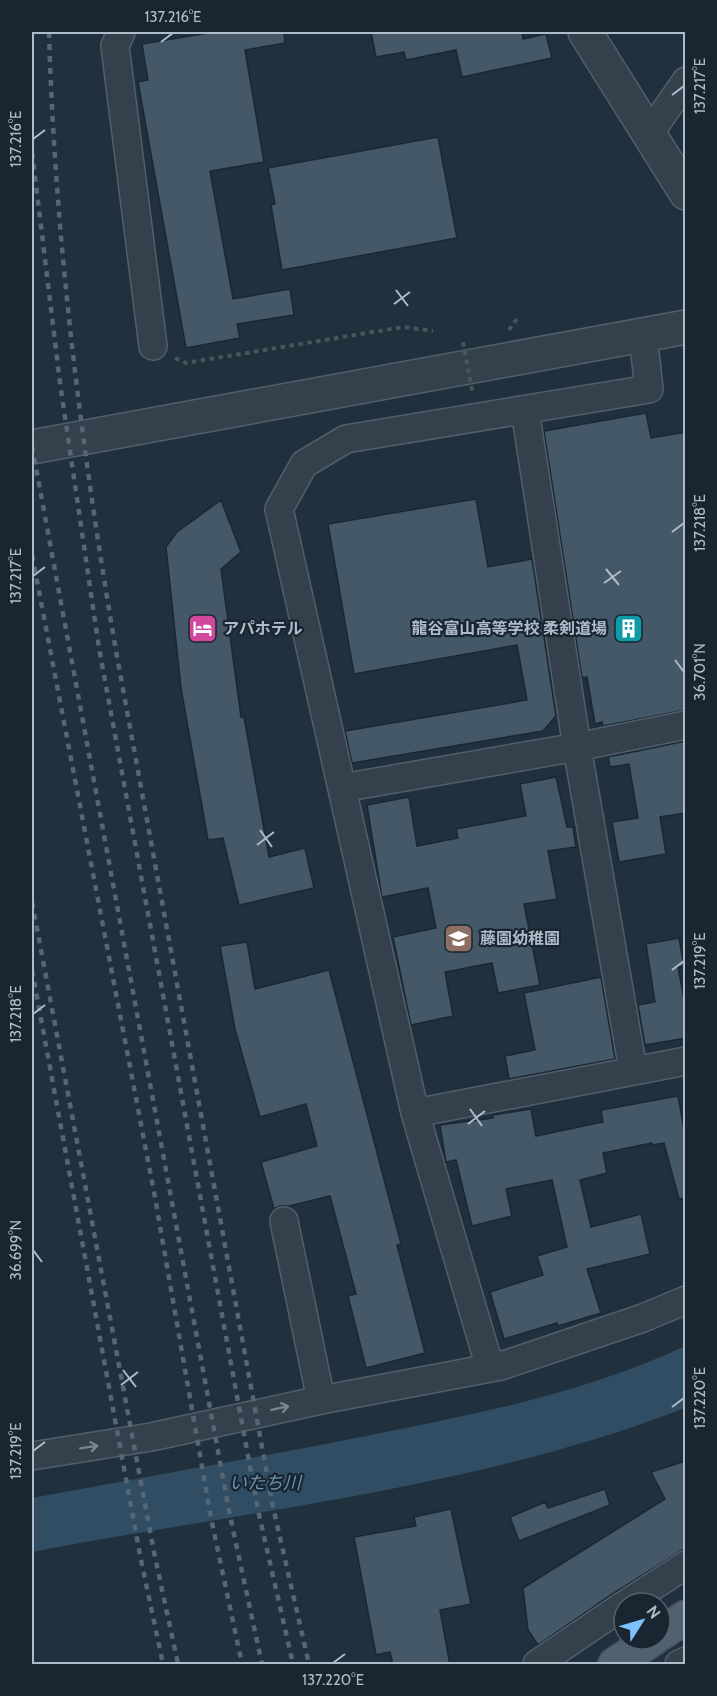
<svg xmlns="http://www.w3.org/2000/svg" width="717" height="1696" font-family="Cabin,'Noto Sans JP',sans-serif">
<rect width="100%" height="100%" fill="#20303c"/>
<!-- water -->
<path fill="#304d63" d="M 685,1346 L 685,1408 C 476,1489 250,1510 32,1552 L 32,1498 C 146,1477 261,1457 376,1434 C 481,1413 587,1392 685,1346 Z"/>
<!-- building -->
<path fill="#455867" stroke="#1b2833" stroke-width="1.5" d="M 214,32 L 284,32 L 285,43 L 245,50 L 264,162 L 210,171 L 233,299 L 290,289 L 294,315 L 237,324 L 240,338 L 186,348 L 138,82 L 148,80 L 142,44 Z
M 371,32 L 522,32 L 523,39 L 546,34 L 552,58 L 462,77 L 456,50 L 406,60 L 404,52 L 376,57 Z
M 438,137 L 457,238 L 282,270 L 271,205 L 275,204 L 268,168 Z
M 646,413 L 651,438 L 686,432 L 686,710 L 603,726 L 602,722 L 595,724 L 587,677 L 582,678 L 544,431 Z
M 476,499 L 488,567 L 532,559 L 556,716 L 543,731 L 352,763 L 345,731 L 527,700 L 517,645 L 354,674 L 328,524 Z
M 221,500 L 241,552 L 221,569 L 241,717 L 244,717 L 269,857 L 305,848 L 314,888 L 239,905 L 223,838 L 208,840 L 181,688 L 166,547 L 177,532 Z
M 686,741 L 686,813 L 660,817 L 666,854 L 619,862 L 612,822 L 638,818 L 629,764 L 610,767 L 608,757 Z
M 556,777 L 567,827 L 573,827 L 576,847 L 548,851 L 557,899 L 524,904 L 540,985 L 498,993 L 492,963 L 445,972 L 453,1016 L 411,1025 L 393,937 L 436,928 L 428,888 L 382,897 L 367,805 L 409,797 L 417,846 L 458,838 L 456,829 L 526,816 L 520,784 Z
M 679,938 L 684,966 L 678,967 L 686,1010 L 686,1038 L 645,1045 L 638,1005 L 655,1002 L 646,944 Z
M 247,942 L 255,989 L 329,970 L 401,1244 L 397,1245 L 425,1353 L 366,1368 L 348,1296 L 356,1294 L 330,1196 L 289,1206 L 280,1206 L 274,1209 L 261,1162 L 317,1146 L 306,1104 L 260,1117 L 235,1029 L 220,946 Z
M 601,977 L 615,1059 L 509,1079 L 505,1056 L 535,1050 L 524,993 Z
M 678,1096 L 686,1140 L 686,1198 L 679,1199 L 664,1143 L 652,1145 L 652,1143 L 603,1153 L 607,1173 L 580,1180 L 591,1227 L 641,1214 L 650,1254 L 587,1269 L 601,1313 L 558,1326 L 557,1323 L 504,1339 L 490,1292 L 543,1275 L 537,1256 L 567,1247 L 552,1180 L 506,1189 L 512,1216 L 472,1226 L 456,1160 L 446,1162 L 440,1125 L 493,1118 L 493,1115 L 531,1109 L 536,1136 L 603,1122 L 601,1110 Z
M 686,1461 L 686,1548 L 611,1595 L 538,1645 L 528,1630 L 523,1588 L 665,1499 L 651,1472 Z
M 605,1489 L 610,1505 L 519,1541 L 510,1517 L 545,1502 L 548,1508 Z
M 451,1509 L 471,1604 L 440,1610 L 450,1665 L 393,1665 L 390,1652 L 376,1655 L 354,1537 L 416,1526 L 414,1517 Z"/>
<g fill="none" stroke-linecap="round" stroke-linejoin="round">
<defs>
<path id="minor" d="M 121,32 L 115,46 L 153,346
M 649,134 L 686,81
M 643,335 L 649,389 L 346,439 L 304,464 L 279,509 L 415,1113 L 488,1361 L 501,1366 L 643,1318 L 686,1300
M 525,410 L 577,747 L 633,1070
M 342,788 L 577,747 L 686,725
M 415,1113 L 686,1061
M 284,1221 L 321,1400
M 32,1456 L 151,1437 L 321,1400 L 501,1366
M 627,1603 L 686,1565
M 537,1664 L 624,1605
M 679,1664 L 686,1661"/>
<path id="tertiary" d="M 585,32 L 686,193
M 32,447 L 686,327"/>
<path id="primary" d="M 660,1634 L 686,1617
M 615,1664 L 653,1639"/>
</defs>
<!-- minor casing -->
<use href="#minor" stroke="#515f6a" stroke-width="30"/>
<!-- tertiary casing -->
<use href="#tertiary" stroke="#515f6a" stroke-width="36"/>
<!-- primary casing -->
<use href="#primary" stroke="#404d59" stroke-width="36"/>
<!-- path -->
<path stroke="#3f5a59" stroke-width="4" stroke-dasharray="4.5 4.5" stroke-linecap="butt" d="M 509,330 L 519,316
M 175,358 L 186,363 L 403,327 L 433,331"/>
<!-- minor -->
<use href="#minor" stroke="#34414c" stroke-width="27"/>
<!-- tertiary -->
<use href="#tertiary" stroke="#34414c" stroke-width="33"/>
<!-- primary -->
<use href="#primary" stroke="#51616d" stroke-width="33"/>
<!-- rail -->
<path stroke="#556674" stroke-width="4.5" stroke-dasharray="6 6" stroke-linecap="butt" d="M 49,32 C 55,239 81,446 116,651 L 273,1507 L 309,1664
M 32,152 L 60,383 L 99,648 L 258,1510 L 293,1664
M 32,446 L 230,1516 L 262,1664
M 32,555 L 154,1192 L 211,1518 L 242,1664
M 32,902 L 154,1552 L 178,1664
M 32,970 L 140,1555 L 163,1664"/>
<!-- path-bridge -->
<path stroke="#3f5a59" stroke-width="4" stroke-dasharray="4.5 4.5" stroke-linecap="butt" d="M 463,342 L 473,395"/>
</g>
<!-- one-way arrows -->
<defs><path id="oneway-shaft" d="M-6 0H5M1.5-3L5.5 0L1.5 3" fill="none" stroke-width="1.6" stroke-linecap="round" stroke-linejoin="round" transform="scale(1.5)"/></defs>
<g stroke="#778591">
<use href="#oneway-shaft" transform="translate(280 1408) rotate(-12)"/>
<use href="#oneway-shaft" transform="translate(89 1447) rotate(-9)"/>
</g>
<!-- ticks -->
<path fill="none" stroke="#aebcc9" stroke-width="2" d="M 161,42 L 173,33M 672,95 L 684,86M 33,139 L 45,130M 396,290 L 408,306M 394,304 L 410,292M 672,532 L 684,523M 606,569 L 619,585M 33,576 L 45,567M 604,583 L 621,571M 675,660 L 684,672M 260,830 L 272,847M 257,845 L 274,832M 672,970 L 684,961M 33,1014 L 45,1005M 470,1109 L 482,1126M 468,1124 L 485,1111M 33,1250 L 42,1262M 123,1370 L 136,1387M 121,1385 L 138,1372M 672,1407 L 684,1398M 33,1451 L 45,1442M 333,1663 L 345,1654"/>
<!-- icons -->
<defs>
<symbol id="hotel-square" viewBox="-11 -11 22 22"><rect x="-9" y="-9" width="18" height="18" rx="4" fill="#d1479c" stroke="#192631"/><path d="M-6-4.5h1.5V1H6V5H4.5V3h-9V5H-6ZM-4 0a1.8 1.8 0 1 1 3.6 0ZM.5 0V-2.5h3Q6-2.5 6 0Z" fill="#fff"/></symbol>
<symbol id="building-square" viewBox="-11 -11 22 22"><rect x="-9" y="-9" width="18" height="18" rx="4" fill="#0f9aa8" stroke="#192631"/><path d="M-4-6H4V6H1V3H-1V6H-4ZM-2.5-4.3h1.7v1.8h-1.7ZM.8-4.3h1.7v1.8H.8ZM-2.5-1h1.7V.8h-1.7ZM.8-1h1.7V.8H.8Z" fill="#fff"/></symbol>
<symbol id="school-square" viewBox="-11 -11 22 22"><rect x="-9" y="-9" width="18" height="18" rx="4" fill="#8d6e63" stroke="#192631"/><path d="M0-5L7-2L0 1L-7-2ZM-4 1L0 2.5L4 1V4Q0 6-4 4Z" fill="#fff"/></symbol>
</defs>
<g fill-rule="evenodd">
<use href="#hotel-square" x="186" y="612" width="33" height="33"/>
<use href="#building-square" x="612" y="612" width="33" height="33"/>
<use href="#school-square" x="442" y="922" width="33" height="33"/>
</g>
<g text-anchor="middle" stroke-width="4.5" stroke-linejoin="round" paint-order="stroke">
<!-- poi labels -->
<g font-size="16" font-weight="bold" fill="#aebcc9" stroke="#192631" text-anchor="start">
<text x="223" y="634">アパホテル</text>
<text x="607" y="634" text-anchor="end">龍谷富山高等学校 柔剣道場</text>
<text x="480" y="944">藤園幼稚園</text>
</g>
<!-- water labels -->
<g font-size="18" font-style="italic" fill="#6c93af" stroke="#192631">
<text x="265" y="1489">いたち川</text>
</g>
</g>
<!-- border -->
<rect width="717" height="1696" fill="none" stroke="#192631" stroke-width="66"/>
<!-- north arrow -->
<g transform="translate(642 1621) rotate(53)"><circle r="28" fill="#192631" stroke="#55626e" stroke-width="1.5"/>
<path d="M0-4.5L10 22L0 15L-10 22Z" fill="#7dc2ff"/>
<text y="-9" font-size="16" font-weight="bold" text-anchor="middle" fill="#aebcc9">N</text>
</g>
<rect x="33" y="33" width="651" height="1630" fill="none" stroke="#aebcc9" stroke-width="2"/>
<g font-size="15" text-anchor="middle" fill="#aebcc9">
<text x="173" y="22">137.216°E</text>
<text transform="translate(700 86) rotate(-90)" y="5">137.217°E</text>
<text transform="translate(16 139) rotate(-90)" y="5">137.216°E</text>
<text transform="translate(700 523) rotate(-90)" y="5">137.218°E</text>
<text transform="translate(16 576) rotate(-90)" y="5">137.217°E</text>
<text transform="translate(700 672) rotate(-90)" y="5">36.701°N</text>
<text transform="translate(700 961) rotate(-90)" y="5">137.219°E</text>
<text transform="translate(16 1014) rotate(-90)" y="5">137.218°E</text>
<text transform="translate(16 1250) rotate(-90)" y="5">36.699°N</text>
<text transform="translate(700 1398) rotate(-90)" y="5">137.220°E</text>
<text transform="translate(16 1451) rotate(-90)" y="5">137.219°E</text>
<text x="333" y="1685">137.220°E</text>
</g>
</svg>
